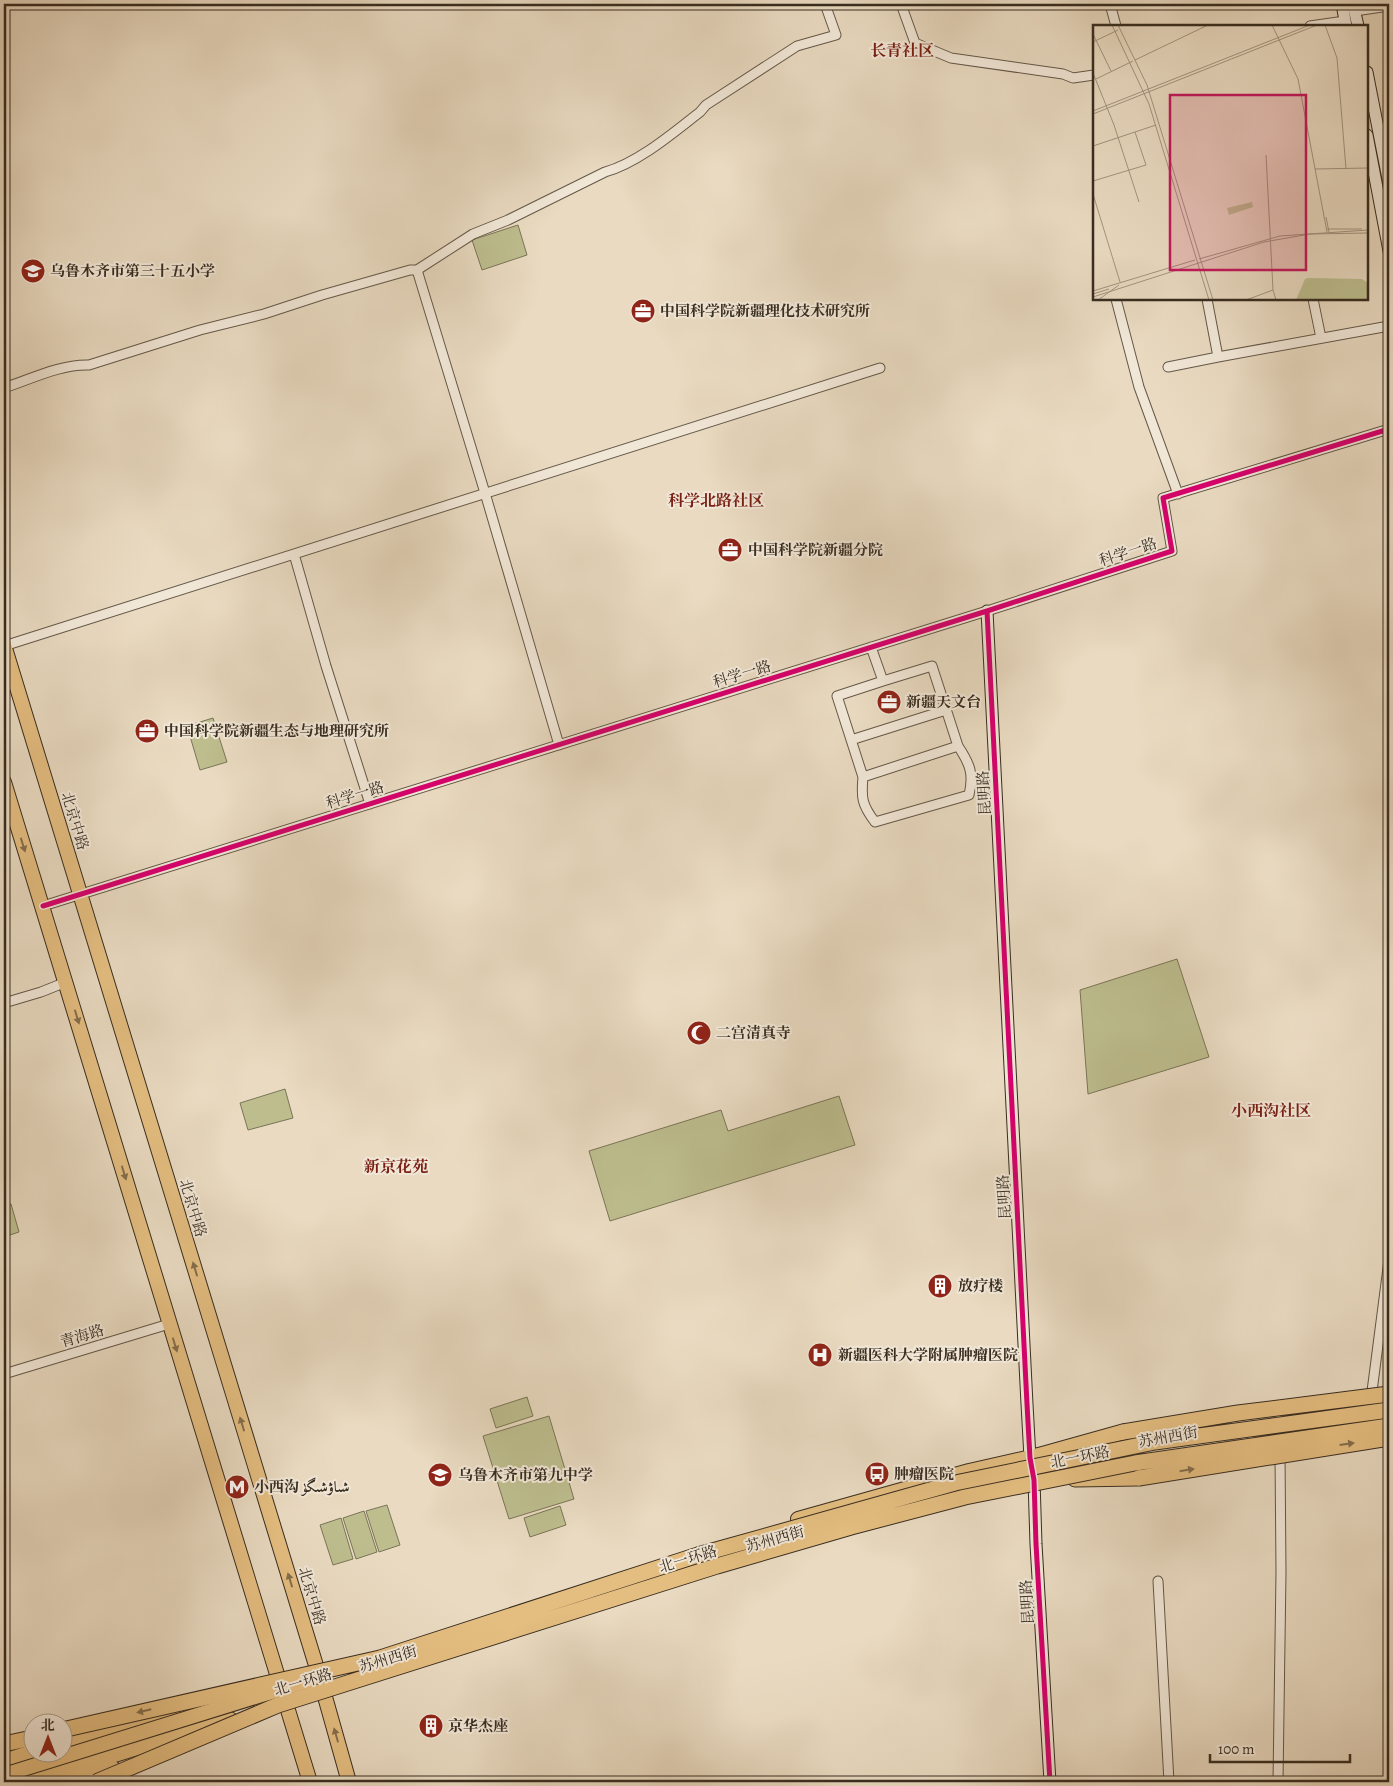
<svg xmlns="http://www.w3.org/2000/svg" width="1393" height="1786" font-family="Alegreya,Amiri,'Noto Serif SC',serif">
<rect width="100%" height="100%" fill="#e9dac1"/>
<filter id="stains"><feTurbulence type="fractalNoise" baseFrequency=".004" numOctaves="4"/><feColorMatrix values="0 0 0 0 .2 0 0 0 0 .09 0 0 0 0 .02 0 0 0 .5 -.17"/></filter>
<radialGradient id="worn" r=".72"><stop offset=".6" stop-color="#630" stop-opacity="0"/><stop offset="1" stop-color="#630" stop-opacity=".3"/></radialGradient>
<!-- green -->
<path fill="#bdbd8e" stroke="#7a7557" d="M 518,225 L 527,255 L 482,270 L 472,240 Z
M 213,718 L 227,762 L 200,770 L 187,726 Z
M 1177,959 L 1209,1057 L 1088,1094 L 1080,990 Z
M 285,1089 L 293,1118 L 248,1130 L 240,1103 Z
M 839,1096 L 855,1145 L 610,1221 L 589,1151 L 721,1110 L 728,1131 Z
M 11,1204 L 19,1232 L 4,1237 L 4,1206 Z
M 527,1397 L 533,1416 L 496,1428 L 490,1409 Z
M 549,1416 L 574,1499 L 509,1519 L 483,1436 Z
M 387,1505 L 400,1545 L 379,1552 L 366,1511 Z
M 560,1506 L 566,1525 L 530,1537 L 524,1518 Z
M 364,1511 L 377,1552 L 356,1559 L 343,1518 Z
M 341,1518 L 353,1559 L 333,1565 L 320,1525 Z"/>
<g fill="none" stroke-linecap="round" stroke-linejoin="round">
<defs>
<path id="street" d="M 901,4 L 915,43 L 951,58 L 1063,74 L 1073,78 L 1094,75
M 1110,4 L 1116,26
M 1355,11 L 1389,6
M 1310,26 L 1345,21
M 417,270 L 485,493 L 559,745
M 1116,299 L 1139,387 L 1178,494
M 1207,299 L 1218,357
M 1313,299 L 1321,338
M 1168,367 L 1218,357 L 1389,326
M 4,388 C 31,379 61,364 89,365 L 200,330 L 264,314 L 322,295 L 410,270 L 417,270 L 473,234 L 508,220 L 605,172 C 638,163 673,133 700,112 L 706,105 L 797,46 L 836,35 L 825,4
M 294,554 L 326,666 L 370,804
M 4,646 L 880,368
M 871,647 L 883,681 L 932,666 L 958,746 L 863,777 L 837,696 L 883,681
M 851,740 L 946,710
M 863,777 C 861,798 862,805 875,822 L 969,795 C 974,774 970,764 958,746
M 43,906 L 987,611 L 1172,551 L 1163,498 L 1389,429
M 4,1003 L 41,992 L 66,982
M 4,1374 L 169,1324
M 1371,1399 L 1389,1260
M 1158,1581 L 1169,1782
M 1278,1782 L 1281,1572 L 1280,1453"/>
<path id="secondary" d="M 1342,4 L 1346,26
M 1353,4 L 1358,26
M 1367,72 L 1389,184
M 1367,135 L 1389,251
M 987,611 L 1027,1404 L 1030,1458 L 1034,1480 L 1036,1544 L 1050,1782"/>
<path id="primary" d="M 4,645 L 318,1672 L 349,1782
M 4,782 L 310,1782
M 1335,1408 L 1389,1403
M 798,1519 L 969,1471 L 1040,1455
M 62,1745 L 174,1716
M 4,1761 L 32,1752
M 28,1782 L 230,1719
M 70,1782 L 113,1768"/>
<path id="highway" d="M 1030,1458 L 1123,1432
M 1075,1479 L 1139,1478
M 4,1744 L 32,1738"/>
</defs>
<!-- street casing -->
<use href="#street" stroke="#645848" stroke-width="11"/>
<!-- secondary casing -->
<use href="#secondary" stroke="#382d20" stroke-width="13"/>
<!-- primary casing -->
<use href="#primary" stroke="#382d20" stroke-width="16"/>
<!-- highway casing -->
<use href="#highway" stroke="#382d20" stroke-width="17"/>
<!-- street -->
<use href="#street" stroke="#f1e7d7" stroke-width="9"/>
<!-- secondary -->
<use href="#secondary" stroke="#f1e7d7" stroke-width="11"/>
<!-- primary -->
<use href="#primary" stroke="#e4bd80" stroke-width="14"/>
<!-- highway -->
<use href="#highway" stroke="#e4bd80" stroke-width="15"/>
<defs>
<path id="primary-bridge" d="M 4,1775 L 310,1680"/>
<path id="highway-bridge" d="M 1123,1432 L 1238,1413 L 1389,1394
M 1139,1478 L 1389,1438
M 62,1730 L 380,1658 L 698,1555 L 955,1483 L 1155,1442 L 1389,1410
M 96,1782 L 278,1705 L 717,1566 L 851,1527 L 965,1497 L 1135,1463 L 1389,1426"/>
</defs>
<!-- primary-bridge casing -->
<use href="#primary-bridge" stroke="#382d20" stroke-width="16" stroke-linecap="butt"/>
<!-- highway-bridge casing -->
<use href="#highway-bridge" stroke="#382d20" stroke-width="17" stroke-linecap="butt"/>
<!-- primary-bridge -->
<use href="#primary-bridge" stroke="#e4bd80" stroke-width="14"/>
<!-- highway-bridge -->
<use href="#highway-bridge" stroke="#e4bd80" stroke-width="15"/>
<defs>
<path id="cycleway" d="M 987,611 L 1027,1404 L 1030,1458 L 1034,1480 L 1036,1544 L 1050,1782
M 43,906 L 987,611 L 1172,551 L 1163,498 L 1389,429"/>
</defs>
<!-- cycleway casing -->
<use href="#cycleway" stroke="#f1e7d7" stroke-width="8"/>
<!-- cycleway -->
<use href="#cycleway" stroke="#d6006c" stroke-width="5"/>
</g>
<!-- one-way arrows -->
<defs><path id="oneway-solid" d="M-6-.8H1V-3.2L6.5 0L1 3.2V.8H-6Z" transform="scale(1.25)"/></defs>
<g fill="#856e4b">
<use href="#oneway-solid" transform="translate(23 845) rotate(73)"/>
<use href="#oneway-solid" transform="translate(77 1017) rotate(73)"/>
<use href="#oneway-solid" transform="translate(124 1173) rotate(73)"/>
<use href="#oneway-solid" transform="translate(195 1269) rotate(-107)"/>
<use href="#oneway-solid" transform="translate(175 1345) rotate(73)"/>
<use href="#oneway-solid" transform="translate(242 1424) rotate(-107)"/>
<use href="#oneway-solid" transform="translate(1347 1444) rotate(-8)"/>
<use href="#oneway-solid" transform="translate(1187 1470) rotate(-9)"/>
<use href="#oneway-solid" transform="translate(290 1580) rotate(-107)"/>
<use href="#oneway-solid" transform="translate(144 1711) rotate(167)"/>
<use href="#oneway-solid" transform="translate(336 1735) rotate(-106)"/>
</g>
<!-- icons -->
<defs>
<symbol id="school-disc" viewBox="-11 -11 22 22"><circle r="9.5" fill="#8f2418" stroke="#f1e7d7"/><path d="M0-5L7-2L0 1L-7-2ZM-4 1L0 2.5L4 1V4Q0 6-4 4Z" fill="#fff"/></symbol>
<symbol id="office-disc" viewBox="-11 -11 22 22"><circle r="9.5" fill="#8f2418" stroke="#f1e7d7"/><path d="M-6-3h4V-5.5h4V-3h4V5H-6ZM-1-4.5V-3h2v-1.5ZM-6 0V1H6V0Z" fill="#fff"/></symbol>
<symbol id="mosque-disc" viewBox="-11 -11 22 22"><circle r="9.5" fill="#8f2418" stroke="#f1e7d7"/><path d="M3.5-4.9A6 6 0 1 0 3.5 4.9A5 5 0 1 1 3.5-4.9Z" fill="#fff"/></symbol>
<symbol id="building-disc" viewBox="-11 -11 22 22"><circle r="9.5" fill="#8f2418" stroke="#f1e7d7"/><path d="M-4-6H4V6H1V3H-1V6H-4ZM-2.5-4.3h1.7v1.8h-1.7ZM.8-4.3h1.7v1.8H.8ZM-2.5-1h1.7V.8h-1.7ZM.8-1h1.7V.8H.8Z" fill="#fff"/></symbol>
<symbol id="hospital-disc" viewBox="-11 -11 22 22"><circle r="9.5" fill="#8f2418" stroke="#f1e7d7"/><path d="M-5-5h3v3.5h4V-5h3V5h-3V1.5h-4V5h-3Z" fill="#fff"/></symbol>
<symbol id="bus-disc" viewBox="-11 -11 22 22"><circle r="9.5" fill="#8f2418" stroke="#f1e7d7"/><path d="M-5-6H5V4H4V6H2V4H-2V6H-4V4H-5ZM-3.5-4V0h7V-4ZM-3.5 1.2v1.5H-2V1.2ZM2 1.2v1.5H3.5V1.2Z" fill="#fff"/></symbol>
<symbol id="metro-disc" viewBox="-11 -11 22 22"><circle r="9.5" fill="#8f2418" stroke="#f1e7d7"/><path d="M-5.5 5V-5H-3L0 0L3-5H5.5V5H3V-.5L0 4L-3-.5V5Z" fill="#fff"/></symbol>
</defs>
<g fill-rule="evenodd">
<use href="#school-disc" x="19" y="257" width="28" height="28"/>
<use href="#office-disc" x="629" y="297" width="28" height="28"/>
<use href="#office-disc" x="716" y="536" width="28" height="28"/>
<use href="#office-disc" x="875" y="688" width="28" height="28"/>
<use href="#office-disc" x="133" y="717" width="28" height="28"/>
<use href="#mosque-disc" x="685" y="1019" width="28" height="28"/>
<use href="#building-disc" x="926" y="1272" width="28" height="28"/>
<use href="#hospital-disc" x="806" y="1341" width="28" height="28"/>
<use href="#bus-disc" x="863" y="1460" width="28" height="28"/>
<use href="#school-disc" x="426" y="1461" width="28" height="28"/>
<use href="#metro-disc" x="223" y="1473" width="28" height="28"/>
<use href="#building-disc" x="417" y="1712" width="28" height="28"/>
</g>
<g text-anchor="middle" stroke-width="4" stroke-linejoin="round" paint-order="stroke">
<!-- poi labels -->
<g font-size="15" font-weight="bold" fill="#382d20" stroke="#f1e7d7" text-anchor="start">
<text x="50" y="276">乌鲁木齐市第三十五小学</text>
<text x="660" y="316">中国科学院新疆理化技术研究所</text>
<text x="748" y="555">中国科学院新疆分院</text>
<text x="906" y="707">新疆天文台</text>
<text x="164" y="736">中国科学院新疆生态与地理研究所</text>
<text x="716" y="1038">二宫清真寺</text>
<text x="958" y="1291">放疗楼</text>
<text x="838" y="1360">新疆医科大学附属肿瘤医院</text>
<text x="894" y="1479">肿瘤医院</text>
<text x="458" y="1480">乌鲁木齐市第九中学</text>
<text x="254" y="1492">小西沟 شىاۋشىگۈ</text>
<text x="448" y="1731">京华杰座</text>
</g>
<!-- street labels -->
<g font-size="15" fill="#382d20" stroke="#f1e7d7">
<text transform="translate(1128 552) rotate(-18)" y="5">科学一路</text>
<text transform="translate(742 674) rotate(-17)" y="5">科学一路</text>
<text transform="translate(984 793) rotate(-93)" y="5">昆明路</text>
<text transform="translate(355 795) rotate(-17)" y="5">科学一路</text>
<text transform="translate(75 821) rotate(73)" y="5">北京中路</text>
<text transform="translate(1004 1197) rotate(-93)" y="5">昆明路</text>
<text transform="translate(193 1208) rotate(73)" y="5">北京中路</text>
<text transform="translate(82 1336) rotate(-17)" y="5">青海路</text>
<text transform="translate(1168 1437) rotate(-10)" y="5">苏州西街</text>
<text transform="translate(1080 1457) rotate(-11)" y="5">北一环路</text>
<text transform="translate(775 1539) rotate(-16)" y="5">苏州西街</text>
<text transform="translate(688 1559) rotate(-17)" y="5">北一环路</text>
<text transform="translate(312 1596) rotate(73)" y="5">北京中路</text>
<text transform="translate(1027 1602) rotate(-93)" y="5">昆明路</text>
<text transform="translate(388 1659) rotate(-17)" y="5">苏州西街</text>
<text transform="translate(303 1682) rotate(-17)" y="5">北一环路</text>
</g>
<!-- neighbourhood labels -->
<g font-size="16" font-weight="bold" fill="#7a1f14" stroke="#f1e7d7">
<text x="902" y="56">长青社区</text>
<text x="716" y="506">科学北路社区</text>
<text x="1271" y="1116">小西沟社区</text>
<text x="396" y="1172">新京花苑</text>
</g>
</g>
<!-- overview -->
<g transform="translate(1093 25)">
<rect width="275" height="275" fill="#e9dac1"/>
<path d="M 159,177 L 160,182 L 136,190 L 134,183 ZM 215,253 L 269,254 L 275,258 L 275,275 L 203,275 L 212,254 Z" fill="#bdbd8e"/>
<path fill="none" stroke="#a29581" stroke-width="1" d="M 19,0 L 56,79 L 116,275M 25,0 L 54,60 L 120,275M 179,0 L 205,54 L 234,207M 232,0 L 244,33 L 253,144M 0,9 L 18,46M 0,17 L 25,5M 42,35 L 115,0M 0,48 L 21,100 L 46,177M 3,54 L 40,36M 0,86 L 217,0M 0,89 L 224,0M 0,121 L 63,100M 173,130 L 180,265 L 183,275M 222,144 L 275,143M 0,156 L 53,140 L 42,107M 0,169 L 27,257M 233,192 L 236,207M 234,204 L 269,204M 106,234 L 187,211 L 275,205M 0,266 L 102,235M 0,269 L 16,264M 0,272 L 171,217 L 217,209 L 275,208M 5,275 L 26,260M 153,275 L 180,265"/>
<path fill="#c2185b" fill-opacity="0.15" stroke="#c2185b" stroke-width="2.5" d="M 77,70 L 213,70 L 213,245 L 77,245 Z"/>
<rect width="275" height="275" fill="none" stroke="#382d20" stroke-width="2.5"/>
</g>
<!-- margin -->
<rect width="1393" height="1786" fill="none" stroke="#e9dac1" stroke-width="20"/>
<rect x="5" y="5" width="1383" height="1776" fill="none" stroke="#382d20" stroke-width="2.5"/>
<rect x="10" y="10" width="1373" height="1766" fill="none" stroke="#382d20"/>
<!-- north arrow -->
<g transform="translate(48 1738)"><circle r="24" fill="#f1e7d7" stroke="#a79d8e"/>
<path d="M0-4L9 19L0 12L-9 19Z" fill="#8f2418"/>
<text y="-8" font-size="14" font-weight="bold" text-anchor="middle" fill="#382d20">北</text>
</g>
<!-- scale -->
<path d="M1210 1754v8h140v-8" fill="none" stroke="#382d20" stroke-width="2.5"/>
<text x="1218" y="1754" font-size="15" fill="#382d20" stroke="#f1e7d7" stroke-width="4" paint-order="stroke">100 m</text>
<rect width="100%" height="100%" filter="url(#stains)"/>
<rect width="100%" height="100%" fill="url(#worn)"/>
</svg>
